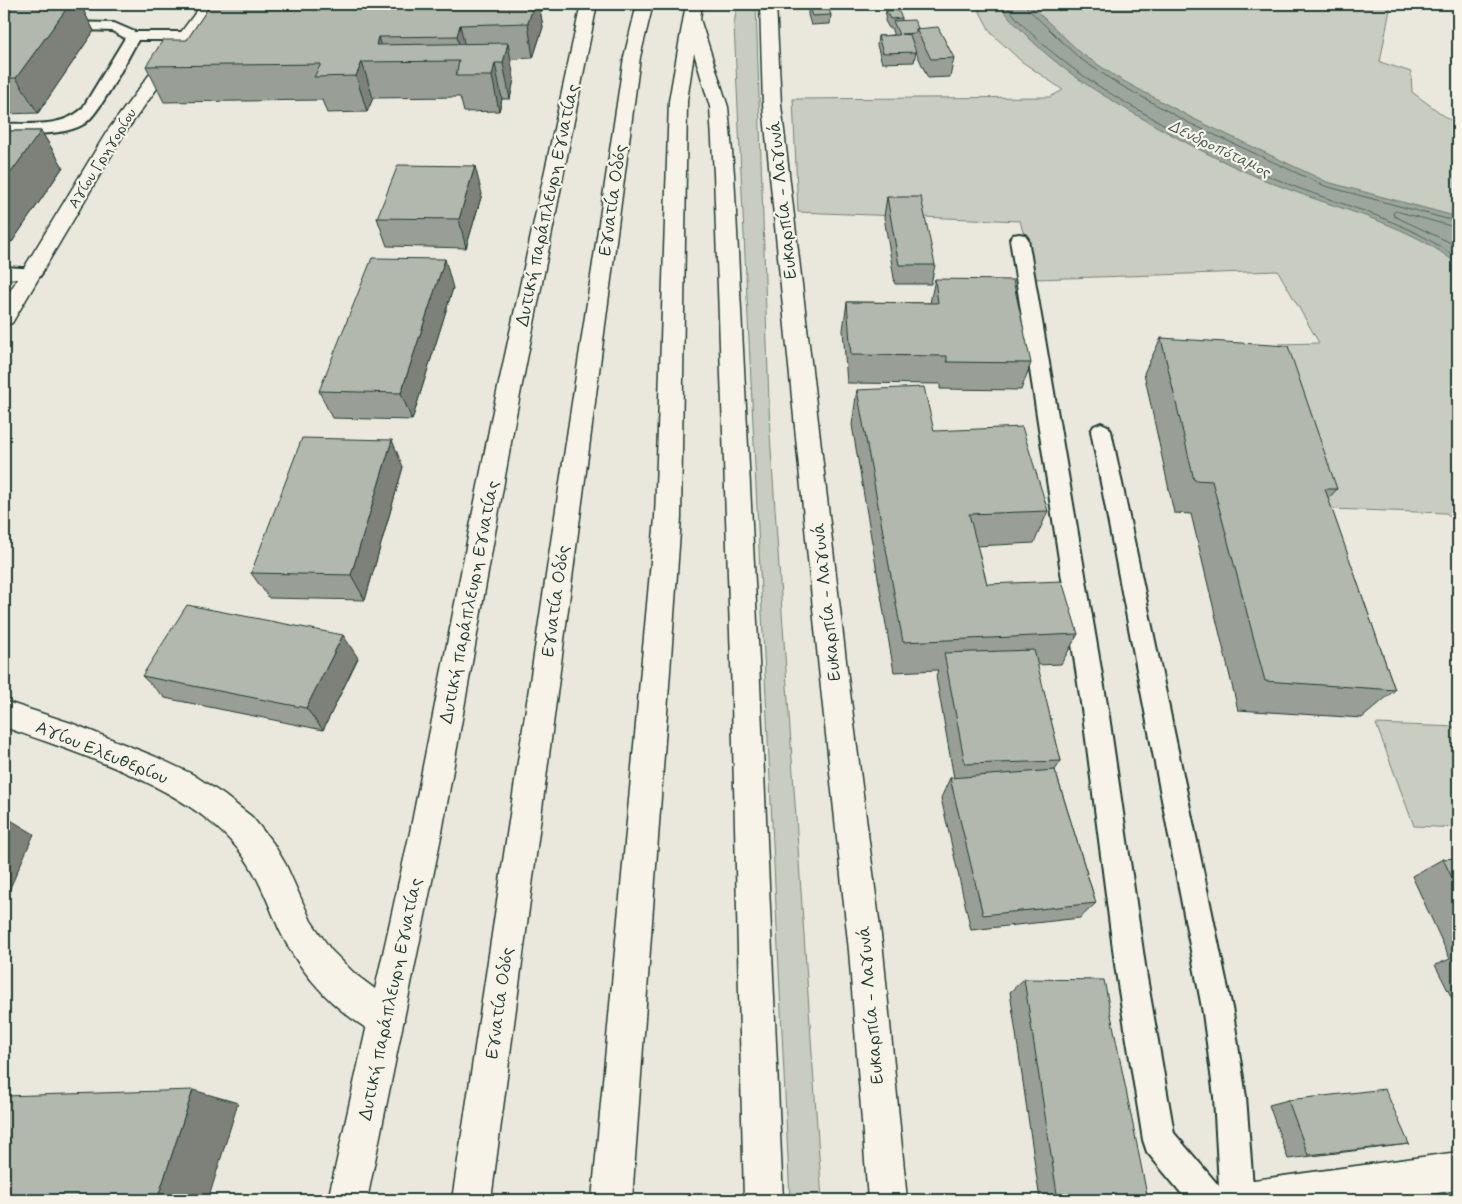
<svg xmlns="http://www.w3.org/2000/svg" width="1462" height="1204" font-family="Mynerve,sans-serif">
<rect width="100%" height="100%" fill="#eae8dd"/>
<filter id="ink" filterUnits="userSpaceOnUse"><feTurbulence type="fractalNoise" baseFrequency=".02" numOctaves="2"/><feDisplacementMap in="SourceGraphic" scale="10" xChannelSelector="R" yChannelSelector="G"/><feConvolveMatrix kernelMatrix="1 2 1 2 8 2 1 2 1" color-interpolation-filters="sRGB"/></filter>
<g filter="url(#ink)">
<!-- green -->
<path fill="#c8ccc1" stroke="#74847a" d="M 737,4 L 756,4 L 770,435 L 822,1200 L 790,1200 L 734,25 Z
M 976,4 L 1391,4 L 1380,62 L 1411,72 L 1412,92 L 1458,126 L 1458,523 L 1446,513 L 1330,509 L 1279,344 L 1319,343 L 1278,271 L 1036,279 L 1020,221 L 798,212 L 793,99 L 1050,97 L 1063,90 L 1021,61 L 991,33 Z
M 1376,724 L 1458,727 L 1458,828 L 1414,826 Z"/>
<!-- water -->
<path fill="#9ca69c" stroke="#6a7c72" d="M 1000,4 L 1029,4 L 1082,54 L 1118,78 L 1192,118 L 1327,182 L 1458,217 L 1458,265 C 1413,226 1348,212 1293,191 C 1240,172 1189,145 1140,117 C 1097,92 1062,71 1027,36 C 1017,25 1007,17 1000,4 Z"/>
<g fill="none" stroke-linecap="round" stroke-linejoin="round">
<!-- shore -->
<path stroke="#51675e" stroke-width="1" d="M 1006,4 C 1013,16 1023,25 1033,35 C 1072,73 1120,100 1167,126 C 1208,148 1250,169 1293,186 C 1350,208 1409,221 1458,259
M 1026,4 L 1028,9 L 1079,58 L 1115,82 L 1189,123 L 1325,186 L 1458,222
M 1458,228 L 1396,211 L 1393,213 L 1394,216 L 1449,242 L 1458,250"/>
<defs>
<path id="service" d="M 61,22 L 114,23 L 135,32 L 185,32 L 190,33 L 192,36 L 190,39 L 185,40 L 138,40 C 127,59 100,114 84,124 C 62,137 28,133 4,134 L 4,124 C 31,123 61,128 82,109 L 125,38 L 112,31 L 56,29 L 54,26 L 56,23 Z
M 1019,234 L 1025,235 L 1028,239 L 1109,716 L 1146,972 L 1174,1133 L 1219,1186 L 1214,1097 L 1203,1013 L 1091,431 L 1094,426 L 1101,423 L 1108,426 L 1111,431 L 1233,1013 L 1246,1097 L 1254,1200 L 1187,1200 L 1147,1152 L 1143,1140 L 1116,972 L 1083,716 L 1010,239 L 1013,235 Z
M 4,267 L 39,269 L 42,273 L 39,277 L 4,279 Z"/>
<path id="minor" d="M 202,4 L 218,4 L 124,134 L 12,323 L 4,325 L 4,301 L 106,133 Z
M 4,701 L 71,723 L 156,757 L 192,774 L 224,795 L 252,817 L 273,843 L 286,865 L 311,921 L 331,950 L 355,974 L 399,1007 L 404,1020 L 399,1033 L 386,1038 C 339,1018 300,974 279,929 C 265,896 255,866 230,840 C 178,784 75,752 4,727 Z
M 1458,1152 L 1458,1190 L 1389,1200 L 1234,1200 L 1240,1186 L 1254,1180 Z"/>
<path id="tertiary" d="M 581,4 L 597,4 L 515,420 L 442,832 L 367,1200 L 328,1200 L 410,832 L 491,420 Z
M 760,4 L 776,4 L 781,105 L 847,669 L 883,951 L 907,1200 L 868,1200 L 849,951 L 819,669 L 763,105 Z"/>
<path id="motorway" d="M 637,4 L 653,4 L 640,57 L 491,1200 L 452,1200 L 624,57 Z
M 686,4 L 702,4 L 700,19 L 728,107 L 734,174 L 759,661 L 783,1200 L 744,1200 L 731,661 L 714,174 L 710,107 L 694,53 L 687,101 L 681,518 L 632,1200 L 592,1200 L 655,518 L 669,101 Z"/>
</defs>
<!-- service casing -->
<use href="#service" stroke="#1f3d34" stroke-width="4"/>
<!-- minor casing -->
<use href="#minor" stroke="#1f3d34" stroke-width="3"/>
<!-- tertiary casing -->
<use href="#tertiary" stroke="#1f3d34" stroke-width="3"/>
<!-- motorway casing -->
<use href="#motorway" stroke="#1f3d34" stroke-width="3"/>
<!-- service -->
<use href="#service" fill="#f7f3e8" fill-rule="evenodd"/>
<!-- minor -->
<use href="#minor" fill="#f7f3e8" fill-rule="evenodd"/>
<!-- tertiary -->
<use href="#tertiary" fill="#f7f3e8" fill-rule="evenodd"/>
<!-- motorway -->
<use href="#motorway" fill="#f7f3e8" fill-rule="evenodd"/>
</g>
<!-- wall -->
<path fill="#999e96" stroke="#1f3d34" d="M 4,4 L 80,4 L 94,31 L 38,113 L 4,114 Z
M 211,4 L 539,4 L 543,27 L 533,58 L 510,59 L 514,79 L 510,99 L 502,99 L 499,111 L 464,112 L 460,97 L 373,98 L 367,112 L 327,113 L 322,100 L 164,102 L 146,66 L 187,40 Z
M 808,5 L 831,15 L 830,24 L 811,25 L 808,15 Z
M 886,11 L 902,18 L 902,21 L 918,28 L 954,58 L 950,77 L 928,78 L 916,52 L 914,62 L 882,63 L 877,45 L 878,36 L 894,35 L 892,31 L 892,28 L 889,28 L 885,21 Z
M 4,131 L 41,131 L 63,167 L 12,242 L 4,242 Z
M 482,194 L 466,248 L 387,246 L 377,218 Z
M 887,197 L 935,265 L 931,284 L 895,284 L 884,217 Z
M 935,279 L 1031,363 L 1021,390 L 940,389 L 940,384 L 847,383 L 843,330 L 847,302 L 930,303 Z
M 453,288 L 412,420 L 332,418 L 319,391 Z
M 1161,338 L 1337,489 L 1328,499 L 1395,690 L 1362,718 L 1238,710 L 1191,514 L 1174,513 L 1144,373 Z
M 857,390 L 934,431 L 1048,511 L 1034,543 L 977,546 L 987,584 L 1078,634 L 1061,664 L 1037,665 L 1061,761 L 1055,770 L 1096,903 L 1080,918 L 971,930 L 941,798 L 950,778 L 954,778 L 936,676 L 938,670 L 894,672 L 852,425 Z
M 403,467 L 365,600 L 269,598 L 251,573 Z
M 358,658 L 323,730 L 165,698 L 142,676 Z
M 1458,858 L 1458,1010 L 1435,965 L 1450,959 L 1412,876 L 1443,859 Z
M 1024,979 L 1148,1200 L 1040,1200 L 1010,992 Z
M 1288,1100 L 1409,1144 L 1385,1147 L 1288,1159 L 1269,1105 Z"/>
<!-- shaded-wall -->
<path fill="#7d817a" stroke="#1f3d34" d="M 70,4 L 80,4 L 94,31 L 38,113 L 16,78 Z
M 534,4 L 539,4 L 543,27 L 533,58 L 528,23 Z
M 460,25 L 468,60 L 465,71 L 457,36 Z
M 378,37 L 386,62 L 376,45 Z
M 508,43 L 514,79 L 510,99 L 503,63 Z
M 362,62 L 373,98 L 367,112 L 356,76 Z
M 495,63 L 502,99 L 499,111 L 492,76 Z
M 41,131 L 63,167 L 12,242 L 4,231 L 4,182 Z
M 475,166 L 482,194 L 466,248 L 459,219 Z
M 445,259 L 453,288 L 412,420 L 401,393 Z
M 392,440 L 403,467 L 365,600 L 351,575 Z
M 343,635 L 358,658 L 323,730 L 306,708 Z
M 4,816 L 34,834 L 6,897 L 4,895 Z
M 193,1090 L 238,1103 L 208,1200 L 157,1200 Z"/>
<!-- building -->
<path fill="#b2b8ae" stroke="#1f3d34" d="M 4,4 L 70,4 L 16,78 L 4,78 Z
M 211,4 L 534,4 L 528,23 L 460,25 L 457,36 L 378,37 L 376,45 L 508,43 L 503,63 L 495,63 L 492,76 L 456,76 L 459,61 L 362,62 L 356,76 L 314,77 L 321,64 L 146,66 L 163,40 L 187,40 Z
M 827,4 L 831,15 L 812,16 L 808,5 Z
M 898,10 L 902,18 L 890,19 L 886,11 Z
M 914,20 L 918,28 L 916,29 L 916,33 L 901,34 L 910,35 L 916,52 L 883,53 L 878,36 L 899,35 L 893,21 Z
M 938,27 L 954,58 L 931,59 L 916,29 Z
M 4,131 L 41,131 L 4,182 Z
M 398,165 L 475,166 L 459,219 L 377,218 Z
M 887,197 L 921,197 L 935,265 L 899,265 Z
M 372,258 L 445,259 L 401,393 L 319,391 Z
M 935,279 L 1013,280 L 1031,363 L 947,362 L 947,356 L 851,355 L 847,302 L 938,303 Z
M 1161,338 L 1288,346 L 1337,489 L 1325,489 L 1395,690 L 1265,681 L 1212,481 L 1194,480 Z
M 924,387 L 934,431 L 1022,427 L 1048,511 L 969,514 L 987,584 L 1062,581 L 1078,634 L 903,642 L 857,390 Z
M 302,438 L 392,440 L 351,575 L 251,573 Z
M 187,605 L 343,635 L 306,708 L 142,676 Z
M 1034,650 L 1061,761 L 965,764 L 944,653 Z
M 1055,770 L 1096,903 L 983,915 L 950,778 Z
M 1458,858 L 1458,890 L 1443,859 Z
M 1024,979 L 1104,980 L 1148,1200 L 1058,1200 Z
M 1385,1089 L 1409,1144 L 1308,1155 L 1288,1100 Z
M 193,1090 L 157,1200 L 4,1200 L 4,1096 Z"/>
</g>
<g text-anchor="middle" stroke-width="4.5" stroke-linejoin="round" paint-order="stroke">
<!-- far-street labels -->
<g font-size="15" fill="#1f3d34" stroke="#f7f3e8">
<text transform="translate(102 158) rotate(-58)" y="5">Αγίου Γρηγορίου</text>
</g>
<!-- far-water labels -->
<g font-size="16" font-style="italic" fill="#445c53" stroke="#f7f3e8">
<text transform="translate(1220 148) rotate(26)" y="6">Δενδροπόταμος</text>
</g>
<!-- street labels -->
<g font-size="18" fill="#1f3d34" stroke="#f7f3e8">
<text transform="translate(612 200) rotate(-82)" y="6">Εγνατία Οδός</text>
<text transform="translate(782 200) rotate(-96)" y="6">Ευκαρπία - Λαγυνά</text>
<text transform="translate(547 205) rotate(-78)" y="6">Δυτική παράπλευρη Εγνατίας</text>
<text transform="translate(555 601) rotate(-82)" y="6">Εγνατία Οδός</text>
<text transform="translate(469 602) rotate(-79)" y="6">Δυτική παράπλευρη Εγνατίας</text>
<text transform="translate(826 602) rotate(-96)" y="6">Ευκαρπία - Λαγυνά</text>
<text transform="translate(102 752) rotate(22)" y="6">Αγίου Ελευθερίου</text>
<text transform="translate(390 999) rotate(-78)" y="6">Δυτική παράπλευρη Εγνατίας</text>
<text transform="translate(499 1003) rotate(-82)" y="6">Εγνατία Οδός</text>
<text transform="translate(870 1005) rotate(-95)" y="6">Ευκαρπία - Λαγυνά</text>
</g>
</g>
<!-- margin -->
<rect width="1462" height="1204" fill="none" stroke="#f7f3e8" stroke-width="20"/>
<rect x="10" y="10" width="1442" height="1184" fill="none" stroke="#1f3d34" stroke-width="2" filter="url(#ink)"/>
</svg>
